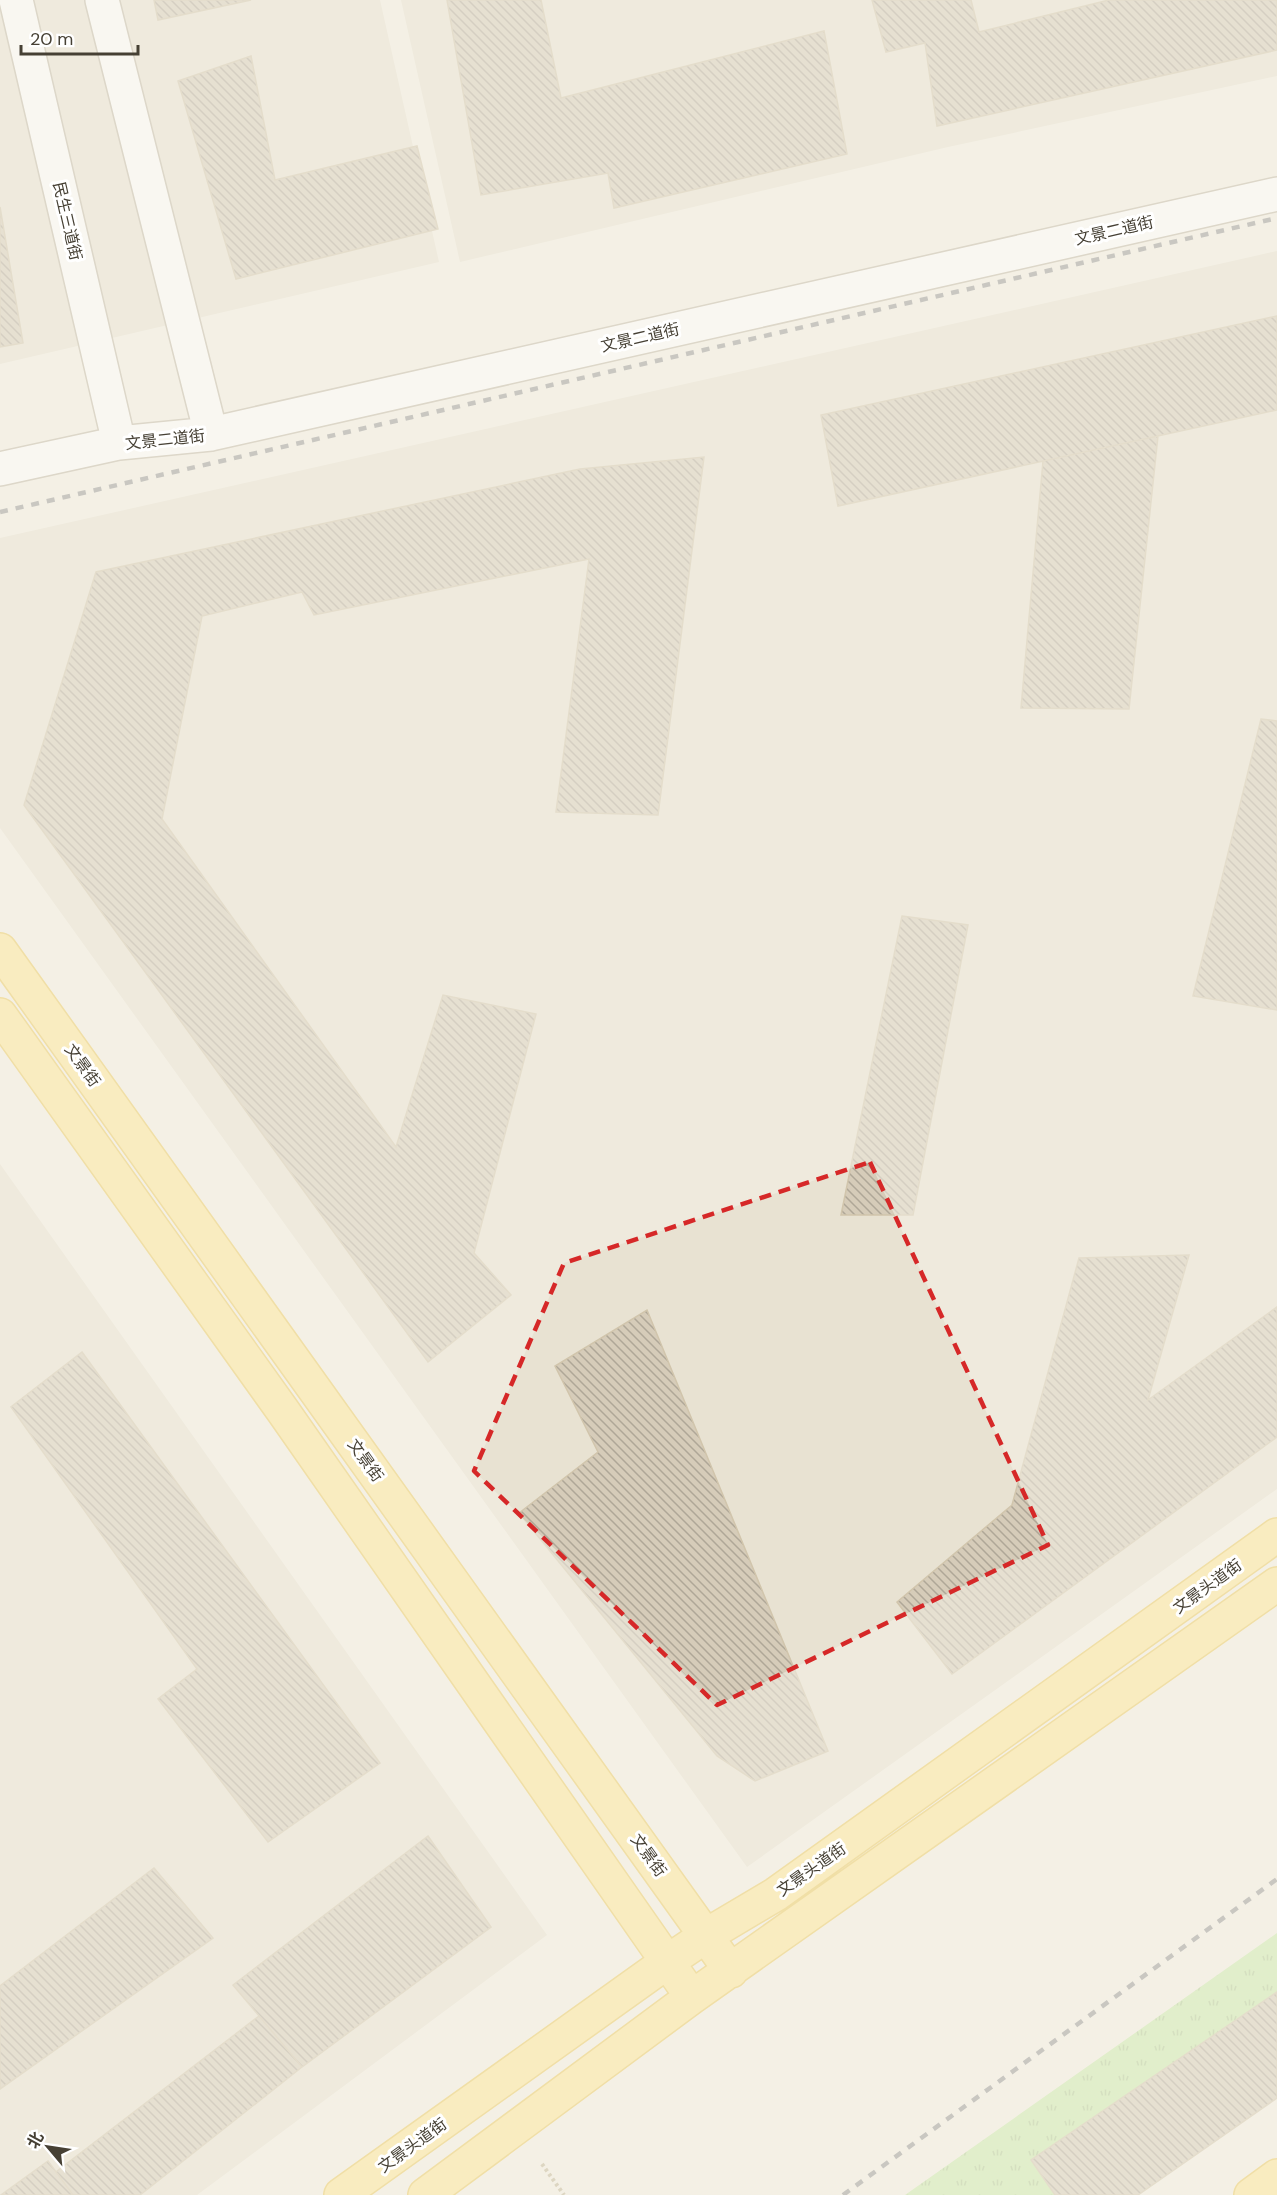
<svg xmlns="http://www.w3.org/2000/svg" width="1277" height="2195" font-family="'DM Sans','Noto Sans SC',sans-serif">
<defs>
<pattern id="park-tufts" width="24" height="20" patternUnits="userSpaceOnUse" patternTransform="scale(1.5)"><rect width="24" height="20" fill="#caebaa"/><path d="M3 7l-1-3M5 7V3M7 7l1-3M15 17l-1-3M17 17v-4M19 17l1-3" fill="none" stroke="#afcb93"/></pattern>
<pattern id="building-back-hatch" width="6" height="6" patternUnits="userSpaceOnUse" patternTransform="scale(1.5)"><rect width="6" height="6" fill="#d6ccb9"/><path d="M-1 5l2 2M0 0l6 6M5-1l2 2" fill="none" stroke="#afa797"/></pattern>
</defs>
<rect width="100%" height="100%" fill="#f4f0e5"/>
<!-- residential -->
<path fill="#e8e2d2" d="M 0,0 L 380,0 L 439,262 L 0,364 Z
M 401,0 L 1277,0 L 1277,76 L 948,147 L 460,262 Z
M 1277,251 L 1277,1489 L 747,1867 L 0,828 L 0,538 Z
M 0,1164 L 547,1935 L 197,2195 L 0,2195 Z"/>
<!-- park -->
<path fill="url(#park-tufts)" d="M 1277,1933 L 1277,1992 L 1032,2160 L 1055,2195 L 905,2195 Z"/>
<!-- building -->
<path fill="url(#building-back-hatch)" stroke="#d1c5ac" stroke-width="1.5" d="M 154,0 L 251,0 L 158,20 Z
M 447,0 L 541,0 L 561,98 L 824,31 L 847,154 L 614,208 L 608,173 L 481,195 Z
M 872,0 L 971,0 L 979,32 L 1109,0 L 1277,0 L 1277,50 L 937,126 L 925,43 L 886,52 Z
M 251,56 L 275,180 L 417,146 L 438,229 L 236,279 L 178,81 Z
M 0,207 L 23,343 L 0,347 Z
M 1277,316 L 1277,410 L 838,506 L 821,415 Z
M 1158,436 L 1129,709 L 1021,708 L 1043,461 Z
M 704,457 L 658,815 L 556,812 L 589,559 L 314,615 L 302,592 L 202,616 L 162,819 L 396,1147 L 443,995 L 536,1014 L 474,1253 L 511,1295 L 428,1362 L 24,805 L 96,572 L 580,469 Z
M 1261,719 L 1277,721 L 1277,1010 L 1193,996 Z
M 902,916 L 968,925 L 913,1215 L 841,1215 Z
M 1189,1255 L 1148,1400 L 1277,1307 L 1277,1437 L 952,1674 L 897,1602 L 1012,1505 L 1079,1258 Z
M 647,1310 L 828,1751 L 755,1781 L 717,1756 L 519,1513 L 598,1452 L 555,1366 Z
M 82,1352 L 380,1763 L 268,1842 L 158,1699 L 197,1669 L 11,1407 Z
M 428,1836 L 491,1927 L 302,2067 L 233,1985 Z
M 154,1868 L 213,1938 L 0,2089 L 0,1986 Z
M 1277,1992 L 1277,2098 L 1138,2195 L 1055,2195 L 1031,2160 Z
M 259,2016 L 302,2067 L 140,2195 L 73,2195 L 56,2172 Z
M 48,2161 L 73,2195 L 1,2195 Z"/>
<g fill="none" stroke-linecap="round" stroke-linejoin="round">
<defs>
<path id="minor" d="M 16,0 L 119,443
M 102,0 L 211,434
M 0,469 L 119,443 L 211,434 L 1277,194"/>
<path id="major" d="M 0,950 L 731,1971
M 0,1015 L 283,1411 L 692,1997
M 341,2195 L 667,1962 L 707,1935 L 776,1894 L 1277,1535
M 425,2195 L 692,1997 L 1277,1584
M 1251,2195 L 1277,2176"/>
</defs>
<!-- minor casing -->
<use href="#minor" stroke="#c0b8a6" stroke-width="36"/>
<!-- major casing -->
<use href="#major" stroke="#ecc95a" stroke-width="36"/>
<!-- path -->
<path stroke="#c2b697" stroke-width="4" stroke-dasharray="3 3" stroke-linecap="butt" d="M 542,2164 L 564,2195"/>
<!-- minor -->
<use href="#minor" stroke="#fff" stroke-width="33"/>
<!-- major -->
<use href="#major" stroke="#ffe692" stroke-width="33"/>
<!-- rail -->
<path stroke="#959595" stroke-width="4.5" stroke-dasharray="8 8" stroke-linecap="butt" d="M 0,512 L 1277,218
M 843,2195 L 1277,1879"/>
</g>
<!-- marked area -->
<path d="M0 0H1277V2195H0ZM 870,1162 L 1048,1545 L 717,1705 L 474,1471 L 564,1263 Z" fill="#f4f0e5" fill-opacity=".55" fill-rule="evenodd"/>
<path fill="none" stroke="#d62828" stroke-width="4.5" stroke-dasharray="12 8" stroke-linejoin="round" d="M 870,1162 L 1048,1545 L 717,1705 L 474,1471 L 564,1263 Z"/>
<g text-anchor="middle" stroke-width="6" stroke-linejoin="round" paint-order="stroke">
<!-- street labels -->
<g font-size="16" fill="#464034" stroke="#fff">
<text transform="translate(68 221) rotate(77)" y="6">民生三道街</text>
<text transform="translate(1114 230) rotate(-13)" y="6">文景二道街</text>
<text transform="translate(640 337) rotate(-13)" y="6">文景二道街</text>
<text transform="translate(165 439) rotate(-6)" y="6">文景二道街</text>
<text transform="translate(83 1065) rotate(54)" y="6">文景街</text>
<text transform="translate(366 1460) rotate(54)" y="6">文景街</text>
<text transform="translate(1207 1586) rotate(-36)" y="6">文景头道街</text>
<text transform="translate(649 1855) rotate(54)" y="6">文景街</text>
<text transform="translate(811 1869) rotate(-35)" y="6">文景头道街</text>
<text transform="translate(412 2145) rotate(-36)" y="6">文景头道街</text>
</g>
</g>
<!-- north arrow -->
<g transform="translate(48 2147) rotate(299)" stroke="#ffffff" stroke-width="4.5" paint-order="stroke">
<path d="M0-4.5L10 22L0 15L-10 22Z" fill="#464034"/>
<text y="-9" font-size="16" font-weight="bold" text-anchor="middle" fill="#464034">北</text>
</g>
<!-- scale -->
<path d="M21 45v9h117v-9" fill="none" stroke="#464034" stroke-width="3"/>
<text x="30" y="45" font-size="18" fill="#464034" stroke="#ffffff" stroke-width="4.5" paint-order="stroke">20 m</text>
</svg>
